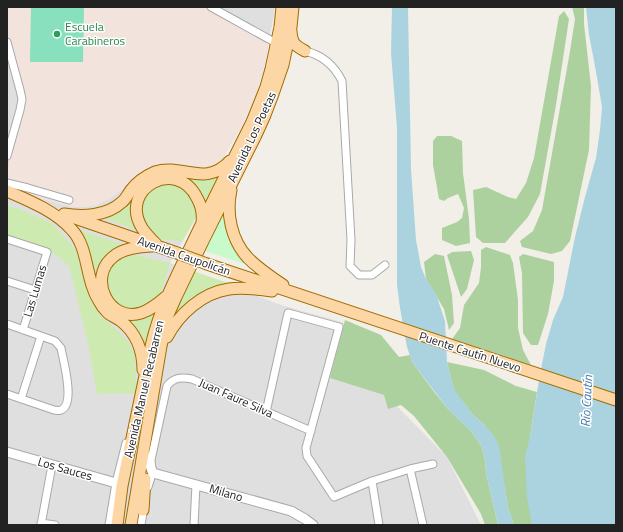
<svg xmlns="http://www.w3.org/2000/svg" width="623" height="532" font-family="'Titillium Web',sans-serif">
<rect width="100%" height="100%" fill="#f2efe9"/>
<!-- residential -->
<path fill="#e0dfdf" d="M 7,7 L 275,7 L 272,26 L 268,40 L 268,45 L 266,58 L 259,84 L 254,98 L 239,131 L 227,150 L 193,223 L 170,263 L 281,305 L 359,327 L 388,397 L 447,457 L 481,525 L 7,525 Z"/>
<!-- military -->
<path fill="#f3e3dd" d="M 7,7 L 206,7 L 268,40 L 268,45 L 263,71 L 254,98 L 244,121 L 239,131 L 227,150 L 222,162 L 210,170 L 148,169 L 135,177 L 122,190 L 109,199 L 97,205 L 87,207 L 72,207 L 30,196 L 31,186 L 7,178 L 11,150 L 22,109 L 13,58 L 7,33 Z"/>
<!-- grass -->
<path fill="#cdebb0" d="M 223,171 L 205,205 L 199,192 L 193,183 L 181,176 L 145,184 L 140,231 L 98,216 L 145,180 Z
M 168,183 L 182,186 L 196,200 L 197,215 L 193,223 L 182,241 C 171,240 157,241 148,231 C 144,226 142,216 139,210 C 148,191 148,190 168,183 Z
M 7,206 L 20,209 L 53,224 L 76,250 L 84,281 L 96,310 L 102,317 L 117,330 L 129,343 L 135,355 L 137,393 L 97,394 L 88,343 L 69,266 L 58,256 L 41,246 L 7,235 Z
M 79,230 L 125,245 L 99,272 L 115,310 L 158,307 L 146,347 L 139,332 L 132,322 L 114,312 L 105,304 L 92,270 Z
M 124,255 L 136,255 L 170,263 C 167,272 163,291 157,298 C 153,303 146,306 139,308 C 118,312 103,296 107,275 C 108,271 111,265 114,262 C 117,259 121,257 124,255 Z
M 193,271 L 234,285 L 173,321 L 180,301 Z"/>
<!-- forest -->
<path fill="#add19e" d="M 572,7 L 584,7 L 584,24 L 591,86 L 589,150 L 570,241 L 562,251 L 551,254 L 522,247 L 520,241 L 533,231 L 542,210 L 570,51 L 575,19 Z
M 564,11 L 569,19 L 556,105 L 540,194 L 528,217 L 505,243 L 483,243 L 476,237 L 473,190 L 486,187 L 508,197 L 516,199 L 526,183 L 534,158 L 559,16 Z
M 437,136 L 451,136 L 462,141 L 463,173 L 469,219 L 470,243 L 456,246 L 442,240 L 442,228 L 457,222 L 462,218 L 464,208 L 458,194 L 448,198 L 444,201 L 439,199 L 433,165 L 433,141 Z
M 486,247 L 510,255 L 513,263 L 518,300 L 518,328 L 523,350 L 531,365 L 452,339 L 460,328 L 464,305 L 479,283 L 481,267 L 481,250 Z
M 471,251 L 474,260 L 467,289 L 461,297 L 447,255 L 452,252 Z
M 435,254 L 444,256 L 452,295 L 454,323 L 449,330 L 444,309 L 426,279 L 424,262 Z
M 523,254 L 554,262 L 554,281 L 548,314 L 538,345 L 531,345 L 523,333 L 522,273 L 519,257 Z
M 345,320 L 381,335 L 399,357 L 410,355 L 412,362 L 435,393 L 448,409 L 471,431 L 482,447 L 485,460 L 486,473 L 498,525 L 485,525 L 481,514 L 447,457 L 414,416 L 401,405 L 388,409 L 384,395 L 330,378 Z
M 447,362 L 484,370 L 516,386 L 537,392 L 530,436 L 532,525 L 514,525 L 508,508 L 505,488 L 485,425 L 472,414 L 454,390 Z"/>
<!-- park -->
<path fill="#c8facc" d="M 226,200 L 251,266 L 202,250 Z"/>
<!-- pitch -->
<path fill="#88e0be" d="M 31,7 L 84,7 L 83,62 L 30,62 Z"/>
<!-- water -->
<path fill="#aad3df" d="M 392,7 L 408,7 L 411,169 L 416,240 L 421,267 L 426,279 L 436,294 L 445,321 L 447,362 L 454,389 L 472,414 L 485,425 L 494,436 L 499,446 L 508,508 L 514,525 L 498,525 L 486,473 L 485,460 L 482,447 L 471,431 L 448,409 L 412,362 L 407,347 L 400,308 L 397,285 L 397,128 L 391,53 Z
M 586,7 L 616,7 L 616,525 L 532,525 L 527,497 L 525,457 L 530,436 L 540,374 L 546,344 L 553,320 L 563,297 L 575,237 L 585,197 L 596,158 L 600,130 L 602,107 L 595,66 L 589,35 Z"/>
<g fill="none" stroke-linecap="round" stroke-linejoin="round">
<defs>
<path id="minor" d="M 211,7 L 276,43
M 7,42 L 20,90 L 22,99 L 20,110 L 7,156
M 305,51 C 322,55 334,65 342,81 L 351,240 L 350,266 L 359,275 L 372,275 L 385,265
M 7,183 L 28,188 L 69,200
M 7,239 L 47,252 L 23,330
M 7,281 L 35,290
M 7,324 L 55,341 L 61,348 C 63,360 76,404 61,410 C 59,411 56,410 54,410 L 7,394
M 21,399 L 41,336
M 266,412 L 288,313 L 339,327 L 306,448 L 307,456 L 334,497 L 372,481 L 410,469 L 433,464
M 410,469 L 423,525
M 372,481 L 379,525
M 148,487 C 149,483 151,478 152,474 C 153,470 151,464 151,460 L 167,386 C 174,377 182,377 192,379 L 311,431
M 41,523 L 55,525
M 41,525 L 52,465
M 109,525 L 116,483 L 126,443
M 141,525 L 144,507
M 194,525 L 196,485"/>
<path id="tertiary" d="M 7,452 L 116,483 L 122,486
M 146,457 L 153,473 L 291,511 L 305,519 L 313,525"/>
<path id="primary" d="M 291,31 C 292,43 294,45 305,51
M 231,190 C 226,213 231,240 248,258 C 258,268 271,277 283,285
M 7,191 C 30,201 55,211 72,230 C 89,248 85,279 99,301 C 101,305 105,310 108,313 C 112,316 117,318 121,321 C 136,333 143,351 143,370
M 64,214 C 83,217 107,216 122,202 C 126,199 128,194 131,190 C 137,182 146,176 155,172 C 182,163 205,188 230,161
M 75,218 L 177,253
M 156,244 C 151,239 146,234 142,228 C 118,188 177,157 197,198 C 201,205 203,214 202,222
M 152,246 C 139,247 123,248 113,257 C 87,278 109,323 141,313 C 151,310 159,303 167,296
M 207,264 L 616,400
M 167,337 C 179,314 202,293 229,289 C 243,287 258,289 272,291
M 143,510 L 145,479
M 117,525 L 122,486 L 152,342 C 160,309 175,279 190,248 C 210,206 231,164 252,122 L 266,87 L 271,69 L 280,27 L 282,7
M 131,525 L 161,346 L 168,315 L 176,297 L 203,241 L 256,135 L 265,115 L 273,94 L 283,65 L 291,27 L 293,7"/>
</defs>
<!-- minor casing -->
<use href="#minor" stroke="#a9a9a9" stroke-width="9"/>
<!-- tertiary casing -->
<use href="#tertiary" stroke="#a9a9a9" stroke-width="11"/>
<!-- primary casing -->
<use href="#primary" stroke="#a06b00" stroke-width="13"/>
<!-- minor -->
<use href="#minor" stroke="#fff" stroke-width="7"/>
<!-- tertiary -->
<use href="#tertiary" stroke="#fff" stroke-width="9"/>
<!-- primary -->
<use href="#primary" stroke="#fcd6a4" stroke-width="11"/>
<defs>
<path id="primary-bridge" d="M 177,253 L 207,264"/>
</defs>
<!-- primary-bridge casing -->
<use href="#primary-bridge" stroke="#a06b00" stroke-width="13" stroke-linecap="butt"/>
<!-- primary-bridge -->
<use href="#primary-bridge" stroke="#fcd6a4" stroke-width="11"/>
</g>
<!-- markers -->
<circle fill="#2e9e5b" stroke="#fff" stroke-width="1.5" cx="57" cy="34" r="4"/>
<g text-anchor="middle" stroke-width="3" stroke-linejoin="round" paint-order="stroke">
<!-- leisure labels -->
<g font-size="12" fill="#27864d" stroke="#fff" text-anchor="start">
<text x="65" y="31">Escuela<tspan x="65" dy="14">Carabineros</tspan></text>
</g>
<!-- street labels -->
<g font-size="12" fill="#222" stroke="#fff">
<text transform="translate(252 137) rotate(-65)" y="4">Avenida Los Poetas</text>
<text transform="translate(184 256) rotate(19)" y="4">Avenida Caupolicán</text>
<text transform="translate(35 291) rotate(-73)" y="4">Las Lumas</text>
<text transform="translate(470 352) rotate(18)" y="4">Puente Cautín Nuevo</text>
<text transform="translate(144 389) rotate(-77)" y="4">Avenida Manuel Recabarren</text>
<text transform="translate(236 398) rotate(24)" y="4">Juan Faure Silva</text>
<text transform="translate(65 469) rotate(16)" y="4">Los Sauces</text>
<text transform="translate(226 493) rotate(16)" y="4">Milano</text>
</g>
<!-- water labels -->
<g font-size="13" font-style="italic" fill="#4a7aab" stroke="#fff">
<text transform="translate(586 401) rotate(-87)" y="5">Río Cautín</text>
</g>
</g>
<!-- border -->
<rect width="623" height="532" fill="none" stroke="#222222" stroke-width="16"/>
</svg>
